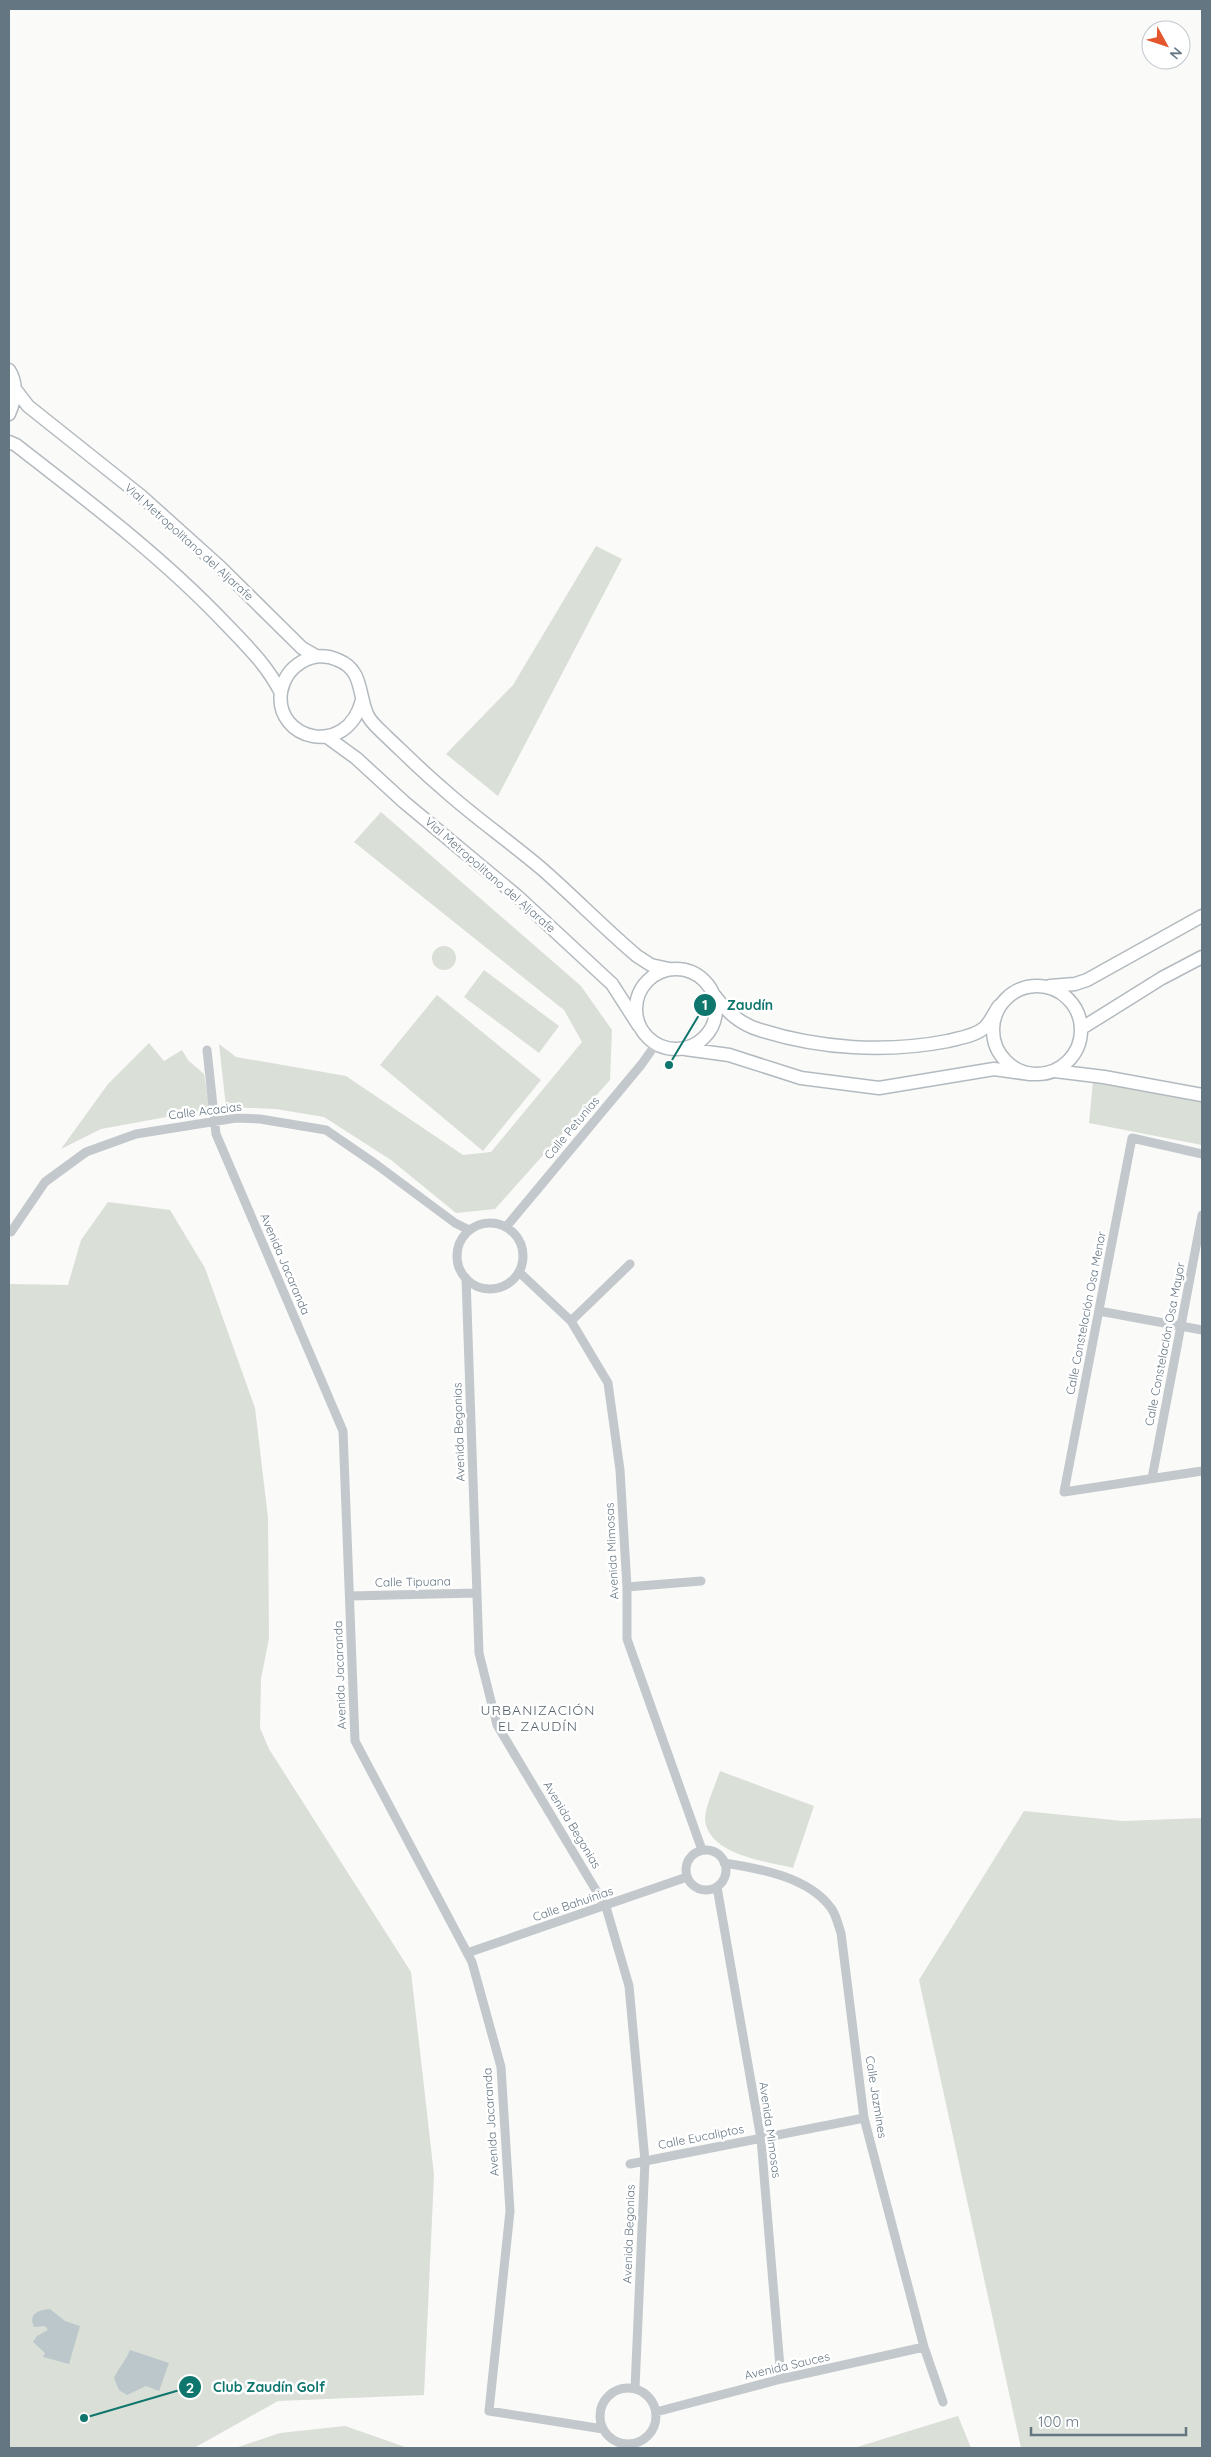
<svg xmlns="http://www.w3.org/2000/svg" width="1211" height="2457" font-family="Quicksand,sans-serif">
<rect width="100%" height="100%" fill="#fafaf8"/>
<!-- green -->
<path fill="#dadfd7" d="M 596,546 L 622,559 L 498,796 L 446,754 L 513,685 Z
M 381,812 L 581,986 L 612,1030 L 610,1080 L 495,1209 L 456,1213 L 391,1160 L 324,1117 L 276,1109 L 226,1107 L 219,1044 L 236,1057 L 346,1076 L 463,1155 L 491,1152 L 582,1042 L 564,1010 L 354,842 Z
M432 958a12 12 0 1 1 24 0a12 12 0 1 1-24 0Z
M 484,970 L 559,1026 L 539,1053 L 464,997 Z
M 437,995 L 541,1080 L 483,1151 L 380,1065 Z
M 149,1043 L 164,1061 L 182,1050 L 188,1060 L 204,1074 L 210,1109 L 101,1129 L 61,1149 L 108,1084 Z
M 1093,1081 L 1202,1101 L 1202,1145 L 1089,1123 Z
M 108,1202 L 170,1210 L 205,1268 L 255,1408 L 268,1518 L 269,1638 L 261,1679 L 260,1728 L 269,1749 L 411,1972 L 434,2175 L 424,2395 L 278,2401 L 194,2448 L 9,2448 L 9,1284 L 68,1285 L 81,1240 Z
M 720,1771 L 814,1806 L 793,1868 C 765,1861 708,1855 705,1819 C 705,1807 716,1783 720,1771 Z
M 1024,1811 L 1123,1821 L 1202,1818 L 1202,2448 L 1021,2448 L 919,1980 Z
M 958,2416 L 971,2448 L 854,2448 Z
M 345,2426 L 408,2448 L 235,2448 L 280,2433 Z"/>
<!-- water -->
<path fill="#bbc7cb" d="M 50,2309 L 65,2321 L 80,2326 L 69,2364 L 43,2357 L 45,2353 L 33,2342 L 37,2336 L 48,2330 L 45,2326 L 34,2327 C 28,2314 38,2310 50,2309 Z
M 130,2350 L 169,2363 L 159,2391 L 146,2386 L 127,2395 L 119,2390 L 114,2378 C 119,2367 125,2362 130,2350 Z"/>
<g fill="none" stroke-linecap="round" stroke-linejoin="round">
<defs>
<path id="secondary" d="M 9,370 C 18,384 15,400 9,414
M 15,389 L 28,406 L 141,496 L 220,567 L 302,648 L 316,656
M 9,442 L 16,445 C 88,501 161,556 224,622 C 246,645 267,665 281,693
M 362,700 C 347,759 274,740 281,692 C 286,665 313,649 338,660 C 363,670 358,693 367,714 C 370,722 380,730 386,736 C 405,754 423,772 442,788 C 474,817 509,841 542,869 C 574,897 604,928 637,956 L 651,965 L 669,969
M 327,737 L 356,758 L 404,802 L 517,896 L 612,984 L 639,1026
M636 1009a40 40 0 1 1 80 0a40 40 0 1 1-80 0Z
M993 1030a44 44 0 1 1 88 0a44 44 0 1 1-88 0Z
M 1050,986 L 1075,984 L 1087,980 L 1202,916
M 715,996 C 727,1012 740,1024 760,1030 C 820,1049 886,1053 948,1041 C 959,1038 975,1036 984,1028 C 990,1023 994,1013 999,1006
M 1082,1028 L 1162,978 L 1202,957
M 685,1049 L 729,1055 L 801,1078 L 879,1088 L 994,1069 L 1030,1074
M 1055,1071 L 1104,1077 L 1202,1095"/>
</defs>
<!-- secondary casing -->
<use href="#secondary" stroke="#b3babf" stroke-width="15"/>
<!-- street -->
<path stroke="#c3c8cc" stroke-width="9" d="M 207,1050 L 216,1134 L 343,1431 L 355,1741 L 472,1962 L 501,2067 L 510,2211 L 489,2411 L 603,2429
M 1202,1154 L 1132,1138 L 1064,1492 L 1202,1471
M457 1256a33 33 0 1 1 66 0a33 33 0 1 1-66 0Z
M 506,1227 L 641,1065 L 656,1044
M 11,1232 L 45,1182 L 86,1152 L 136,1134 L 236,1118 L 260,1119 L 326,1130 L 377,1165 L 455,1223 L 469,1230
M 519,1272 L 571,1321 L 608,1383 L 620,1470 L 627,1587 L 627,1639 L 702,1850
M 466,1278 L 479,1653 L 497,1725 L 606,1907 L 629,1986 L 645,2161 L 635,2388
M 1099,1311 L 1202,1330
M 571,1321 L 630,1264
M 1152,1478 L 1202,1215
M 627,1587 L 701,1581
M 350,1596 L 477,1593
M686 1870a20 20 0 1 1 40 0a20 20 0 1 1-40 0Z
M 724,1863 C 758,1868 809,1877 831,1908 C 836,1914 838,1925 841,1933 L 864,2118 L 924,2347 L 943,2402
M 717,1887 L 761,2139 L 781,2379
M 467,1953 L 687,1877
M 630,2164 L 864,2118
M600 2416a28 28 0 1 1 56 0a28 28 0 1 1-56 0Z
M 656,2412 L 781,2379 L 924,2347"/>
<!-- secondary -->
<use href="#secondary" stroke="#fff" stroke-width="12"/>
</g>
<g text-anchor="middle" stroke-width="5" stroke-linejoin="round" paint-order="stroke">
<!-- street labels -->
<g font-size="12" fill="#657683" stroke="#fff">
<text transform="translate(189 542) rotate(42)" y="4">Vial Metropolitano del Aljarafe</text>
<text transform="translate(490 875) rotate(41)" y="4">Vial Metropolitano del Aljarafe</text>
<text transform="translate(205 1111) rotate(-7)" y="4">Calle Acacias</text>
<text transform="translate(572 1128) rotate(-50)" y="4">Calle Petunias</text>
<text transform="translate(285 1264) rotate(67)" y="4">Avenida Jacaranda</text>
<text transform="translate(1086 1313) rotate(-79)" y="4">Calle Constelación Osa Menor</text>
<text transform="translate(1165 1344) rotate(-79)" y="4">Calle Constelación Osa Mayor</text>
<text transform="translate(459 1432) rotate(-92)" y="4">Avenida Begonias</text>
<text transform="translate(612 1551) rotate(-93)" y="4">Avenida Mimosas</text>
<text transform="translate(413 1582) rotate(-1)" y="4">Calle Tipuana</text>
<text transform="translate(340 1675) rotate(-92)" y="4">Avenida Jacaranda</text>
<text transform="translate(572 1825) rotate(59)" y="4">Avenida Begonias</text>
<text transform="translate(573 1904) rotate(-19)" y="4">Calle Bahuinias</text>
<text transform="translate(876 2097) rotate(81)" y="4">Calle Jazmines</text>
<text transform="translate(491 2122) rotate(-94)" y="4">Avenida Jacaranda</text>
<text transform="translate(770 2130) rotate(82)" y="4">Avenida Mimosas</text>
<text transform="translate(701 2137) rotate(-11)" y="4">Calle Eucaliptos</text>
<text transform="translate(629 2234) rotate(-88)" y="4">Avenida Begonias</text>
<text transform="translate(787 2366) rotate(-13)" y="4">Avenida Sauces</text>
</g>
<!-- neighbourhood labels -->
<g font-size="14" letter-spacing="1" fill="#57646e" stroke="#fff">
<text x="538" y="1715">URBANIZACIÓN<tspan x="538" dy="16">EL ZAUDÍN</tspan></text>
</g>
</g>
<!-- callouts -->
<path fill="none" stroke="#0f766e" stroke-width="2" d="M669 1065L705 1005M84 2418L190 2387"/>
<g fill="#0f766e" stroke="#fff" stroke-width="2">
<circle cx="669" cy="1065" r="5"/>
<circle cx="84" cy="2418" r="5"/>
<circle cx="705" cy="1005" r="12"/>
<circle cx="190" cy="2387" r="12"/>
</g>
<g font-size="15" text-anchor="middle" font-weight="bold" fill="#fff">
<text x="705" y="1010">1</text>
<text x="190" y="2393">2</text>
</g>
<g font-size="14" text-anchor="middle" font-weight="bold" fill="#0f766e" stroke="#fff" stroke-width="5" stroke-linejoin="round" paint-order="stroke">
<text x="750" y="1010">Zaudín</text>
<text x="269" y="2392">Club Zaudín Golf</text>
</g>
<!-- border -->
<rect width="1211" height="2457" fill="none" stroke="#657683" stroke-width="20"/>
<!-- north arrow -->
<g transform="translate(1166 45) rotate(130)"><circle r="24" fill="#ffffff" stroke="#c1c8cd"/>
<path d="M0-4L9 19L0 12L-9 19Z" fill="#e4572e"/>
<text y="-8" font-size="14" font-weight="bold" text-anchor="middle" fill="#657683">N</text>
</g>
<!-- scale -->
<path d="M1031 2427v8h155v-8" fill="none" stroke="#657683" stroke-width="2.5"/>
<text x="1038" y="2427" font-size="15" fill="#657683" stroke="#ffffff" stroke-width="4" paint-order="stroke">100 m</text>
</svg>
